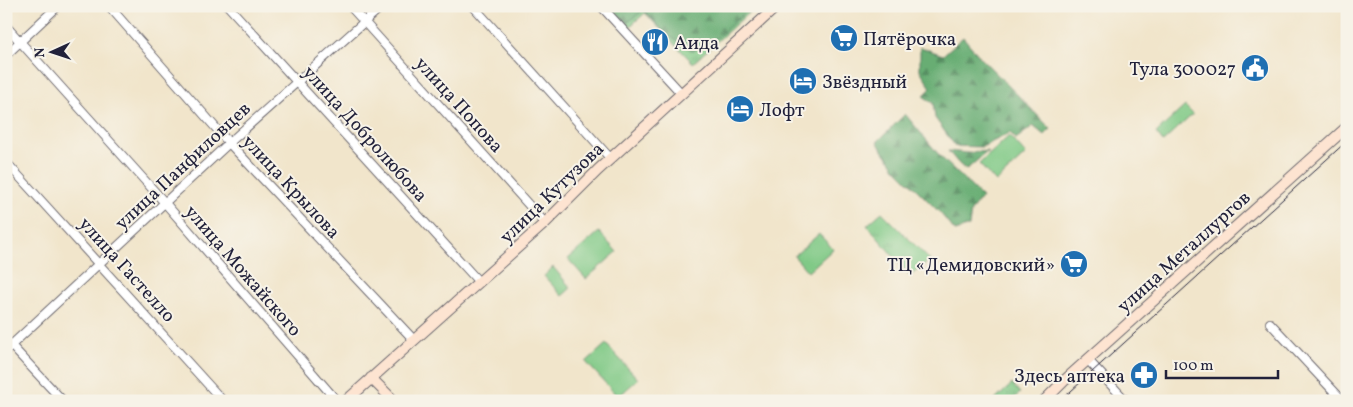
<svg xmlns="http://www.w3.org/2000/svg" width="1353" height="407" font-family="Vollkorn,serif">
<defs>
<pattern id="grass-tufts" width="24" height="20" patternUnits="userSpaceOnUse" patternTransform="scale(1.25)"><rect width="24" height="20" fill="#80c986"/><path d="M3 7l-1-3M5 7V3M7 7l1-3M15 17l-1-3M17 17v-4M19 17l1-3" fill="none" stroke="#6eac75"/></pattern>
<pattern id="forest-firs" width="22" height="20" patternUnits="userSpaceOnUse" patternTransform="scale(1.25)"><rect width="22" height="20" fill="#68ad73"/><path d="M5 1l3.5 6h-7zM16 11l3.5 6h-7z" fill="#558c60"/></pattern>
</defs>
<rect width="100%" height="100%" fill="#f7f3e8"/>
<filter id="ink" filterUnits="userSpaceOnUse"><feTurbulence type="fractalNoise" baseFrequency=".02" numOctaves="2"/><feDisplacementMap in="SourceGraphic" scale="10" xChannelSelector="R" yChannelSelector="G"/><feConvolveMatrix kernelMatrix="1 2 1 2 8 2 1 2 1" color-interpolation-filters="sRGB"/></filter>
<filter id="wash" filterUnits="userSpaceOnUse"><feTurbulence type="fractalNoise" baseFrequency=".0096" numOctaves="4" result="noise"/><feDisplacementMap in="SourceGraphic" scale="20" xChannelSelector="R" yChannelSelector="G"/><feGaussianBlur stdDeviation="1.12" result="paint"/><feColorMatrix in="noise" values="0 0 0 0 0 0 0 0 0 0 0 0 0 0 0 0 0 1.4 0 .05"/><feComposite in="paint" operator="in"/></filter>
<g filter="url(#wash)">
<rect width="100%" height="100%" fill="#f1e5cb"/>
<!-- grass -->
<path fill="url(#grass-tufts)" stroke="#517660" d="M 608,6 L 756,6 L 693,63 L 645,13 L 628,28 Z
M 882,212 L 930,260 L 910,276 L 867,225 Z
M 1012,384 L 1020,393 L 1011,401 L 994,401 Z"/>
<!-- forest -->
<path fill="url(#forest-firs)" stroke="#456857" d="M 613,6 L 752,6 L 718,37 L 693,51 L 666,34 L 644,10 L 627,23 Z
M 963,37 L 980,57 L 1051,129 L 1044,135 L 1033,126 L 1016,139 L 1010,133 L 982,147 L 955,146 L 935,118 L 933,103 L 923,96 L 931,88 L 920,70 L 920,47 L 943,55 Z
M 905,114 L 940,156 L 982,197 L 971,211 L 969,226 L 955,231 L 941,214 L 896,169 L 877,142 Z
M 948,151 L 967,153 L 988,151 L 966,170 L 959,164 Z"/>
<!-- pitch -->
<path fill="#80c986" stroke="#517660" d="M 1185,106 L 1193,114 L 1163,142 L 1156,133 Z
M 1009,136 L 1026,154 L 996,182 L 979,164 Z
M 599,232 L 617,252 L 586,279 L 568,259 Z
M 819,234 L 833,249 L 808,272 L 794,256 Z
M 553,267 L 571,288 L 562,296 L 544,276 Z
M 606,344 L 638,379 L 618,397 L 586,362 Z"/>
</g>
<g filter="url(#ink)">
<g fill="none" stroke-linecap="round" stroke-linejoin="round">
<defs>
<path id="street" d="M 109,6 L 229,143 L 414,340
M 228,6 L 479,282
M 350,6 L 545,223
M 473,6 L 611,159
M 601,6 L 681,93
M 6,26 L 165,203 L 337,401
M 6,55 L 58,6
M 6,162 L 223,401
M 1270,323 L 1343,401
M 6,340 L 63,401
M 6,350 L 229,143 L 382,6
M 1088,360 L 1126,401"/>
<path id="secondary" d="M 371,378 L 394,401
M 346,401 L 545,223 L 598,170 L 777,6
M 1044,401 L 1065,380 L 1347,127"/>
</defs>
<!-- street casing -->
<use href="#street" stroke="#6a666d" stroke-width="10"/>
<!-- secondary casing -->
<use href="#secondary" stroke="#6a666d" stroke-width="12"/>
<!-- street -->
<use href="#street" stroke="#fff" stroke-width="8"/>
<!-- secondary -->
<use href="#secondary" stroke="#fde4d1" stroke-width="10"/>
<!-- tram -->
<path stroke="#22223b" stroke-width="1" d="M 1060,401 L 1347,141"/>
</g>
</g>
<!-- icons -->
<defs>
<symbol id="supermarket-disc" viewBox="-11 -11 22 22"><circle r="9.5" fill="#1f6fb2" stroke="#f7f3e8"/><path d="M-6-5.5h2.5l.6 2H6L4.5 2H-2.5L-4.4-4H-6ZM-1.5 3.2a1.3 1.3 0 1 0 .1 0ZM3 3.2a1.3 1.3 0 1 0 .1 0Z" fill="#fff"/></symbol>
<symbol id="restaurant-disc" viewBox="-11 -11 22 22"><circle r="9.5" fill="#1f6fb2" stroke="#f7f3e8"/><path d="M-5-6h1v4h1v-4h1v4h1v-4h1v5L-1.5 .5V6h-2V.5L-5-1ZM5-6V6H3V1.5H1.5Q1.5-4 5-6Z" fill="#fff"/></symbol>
<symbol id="civic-disc" viewBox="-11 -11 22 22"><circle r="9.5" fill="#1f6fb2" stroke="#f7f3e8"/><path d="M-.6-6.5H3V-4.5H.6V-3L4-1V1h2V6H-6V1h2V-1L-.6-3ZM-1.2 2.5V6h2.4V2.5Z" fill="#fff"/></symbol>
<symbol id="hotel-disc" viewBox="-11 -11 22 22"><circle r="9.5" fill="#1f6fb2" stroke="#f7f3e8"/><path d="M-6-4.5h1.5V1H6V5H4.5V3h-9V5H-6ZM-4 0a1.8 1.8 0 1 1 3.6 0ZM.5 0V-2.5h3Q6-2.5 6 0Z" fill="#fff"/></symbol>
<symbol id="pharmacy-disc" viewBox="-11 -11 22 22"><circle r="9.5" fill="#1f6fb2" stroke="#f7f3e8"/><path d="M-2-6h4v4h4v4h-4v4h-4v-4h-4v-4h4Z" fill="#fff"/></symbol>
</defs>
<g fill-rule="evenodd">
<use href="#supermarket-disc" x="828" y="22" width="32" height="32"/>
<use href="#restaurant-disc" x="639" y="26" width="32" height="32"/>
<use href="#civic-disc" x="1239" y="52" width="32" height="32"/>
<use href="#hotel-disc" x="787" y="65" width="32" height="32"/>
<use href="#hotel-disc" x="724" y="93" width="32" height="32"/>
<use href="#supermarket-disc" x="1058" y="248" width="32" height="32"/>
<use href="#pharmacy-disc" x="1128" y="359" width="32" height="32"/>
</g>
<g text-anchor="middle" stroke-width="4" stroke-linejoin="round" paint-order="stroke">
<!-- poi labels -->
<g font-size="19" fill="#22223b" stroke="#f7f3e8" text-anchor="start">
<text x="863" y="45">Пятёрочка</text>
<text x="674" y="49">Аида</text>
<text x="1236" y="75" text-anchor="end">Тула 300027</text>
<text x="822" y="88">Звёздный</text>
<text x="759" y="116">Лофт</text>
<text x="1055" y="271" text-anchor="end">ТЦ «Демидовский»</text>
<text x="1125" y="382" text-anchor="end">Здесь аптека</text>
</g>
<!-- street labels -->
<g font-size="19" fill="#22223b" stroke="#f7f3e8">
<text transform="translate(460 104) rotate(48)" y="7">улица Попова</text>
<text transform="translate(366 133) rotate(48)" y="7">улица Добролюбова</text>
<text transform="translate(182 165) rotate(-43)" y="7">улица Панфиловцев</text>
<text transform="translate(292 186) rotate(47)" y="7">улица Крылова</text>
<text transform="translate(551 192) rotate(-44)" y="7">улица Кутузова</text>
<text transform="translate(1183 251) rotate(-42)" y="7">улица Металлургов</text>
<text transform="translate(128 269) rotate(48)" y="7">улица Гастелло</text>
<text transform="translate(244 270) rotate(49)" y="7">улица Можайского</text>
</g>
</g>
<!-- margin -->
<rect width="1353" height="407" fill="none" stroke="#f7f3e8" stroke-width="25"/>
<!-- north arrow -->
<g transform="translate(52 52) rotate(267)" stroke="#f7f3e8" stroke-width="4" paint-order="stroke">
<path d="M0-4L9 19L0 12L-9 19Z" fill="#22223b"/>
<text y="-8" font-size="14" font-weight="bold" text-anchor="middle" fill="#22223b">N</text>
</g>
<!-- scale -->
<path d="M1166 370v8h112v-8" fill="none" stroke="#22223b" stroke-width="2.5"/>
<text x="1173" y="370" font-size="15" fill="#22223b" stroke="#f7f3e8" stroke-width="4" paint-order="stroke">100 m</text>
</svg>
